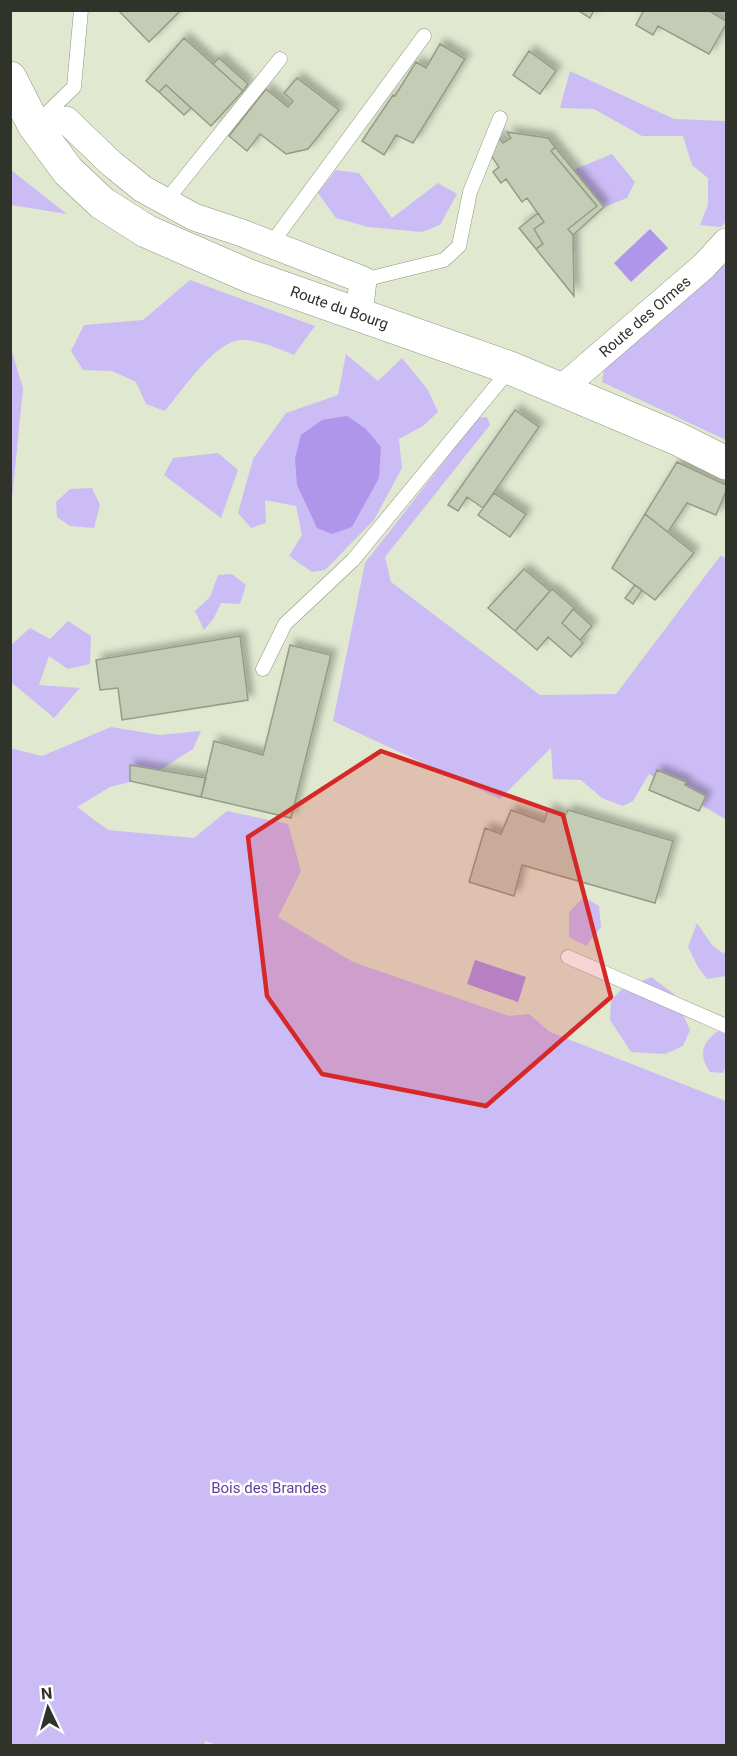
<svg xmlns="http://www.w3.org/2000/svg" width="737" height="1756" font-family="Roboto,sans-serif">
<defs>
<filter id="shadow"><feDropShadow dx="5.5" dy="-5.5" stdDeviation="3" flood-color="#0004"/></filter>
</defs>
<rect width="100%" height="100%" fill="#e0e8d0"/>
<!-- green -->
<path fill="#ccbcf6" d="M 570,71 L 674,119 L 726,121 L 726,221 L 721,227 L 700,225 L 708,205 L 708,178 L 692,165 L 683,136 L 642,136 L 594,109 L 560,108 Z
M 612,154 L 635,182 L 627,198 L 604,207 L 573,170 Z
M 11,170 L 67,214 L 11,205 Z
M 336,170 L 359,173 L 392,218 L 438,183 L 457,194 L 440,225 L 422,232 L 368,227 L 336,218 L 318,193 Z
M 726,259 L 726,440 L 602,382 L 604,370 Z
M 190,280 L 315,326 L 294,355 C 279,349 248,335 232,342 C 208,352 182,390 165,411 L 146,404 L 136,382 L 112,371 L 83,370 L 71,351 L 84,325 L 143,320 Z
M 11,349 L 23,388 L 11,509 Z
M 346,354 L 378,381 L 402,358 L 428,390 L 438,412 L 423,426 L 399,439 L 402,468 L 374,520 L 325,570 L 312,572 L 289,556 L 302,535 L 296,506 L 265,500 L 266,523 L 251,528 L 238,513 L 253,459 L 286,413 L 338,395 Z
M 487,417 L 490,425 L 385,557 L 391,582 L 540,695 L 616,694 L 721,555 L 726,559 L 726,833 L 725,819 L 649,774 L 633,801 L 623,806 L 602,798 L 581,780 L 553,779 L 551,748 L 500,799 L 333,721 L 365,563 L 478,418 Z
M 218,453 L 238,470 L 221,518 L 164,475 L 173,458 Z
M 92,488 L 100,505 L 94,528 L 70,526 L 57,517 L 56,502 L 70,489 Z
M 232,574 L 246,585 L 240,604 L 221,603 L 214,618 L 204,630 L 195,611 L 210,597 L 218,575 Z
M 68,621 L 91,636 L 90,664 L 68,669 L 49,656 L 39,685 L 80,688 L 54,718 L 11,682 L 11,645 L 30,628 L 50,639 Z
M 111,727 L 160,735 L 201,731 L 193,749 L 147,778 L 110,787 L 77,807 L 108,830 L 194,838 L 227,811 L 288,824 L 301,871 L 278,917 L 353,962 L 509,1016 L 529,1014 L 550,1032 L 726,1101 L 726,1745 L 220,1746 L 205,1741 L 204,1746 L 11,1745 L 10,748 L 42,756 Z
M 584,897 L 599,906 L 601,927 L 586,946 L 569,937 L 569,912 Z
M 697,923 L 712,945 L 724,954 L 726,948 L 726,976 L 707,979 L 698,967 L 688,947 Z
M 651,977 L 674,994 L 690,1030 L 683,1046 L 665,1054 L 631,1052 L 610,1020 L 611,1000 L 621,990 Z
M 718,1031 L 726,1034 L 726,1065 L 723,1073 L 710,1072 C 698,1054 702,1043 718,1031 Z"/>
<!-- water -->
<path fill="#af96ea" d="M 650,229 L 668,248 L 631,282 L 614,263 Z
M 347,416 L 366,429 L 381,447 L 379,478 L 352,527 L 332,534 L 317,528 L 297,485 L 295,458 L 301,435 L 322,420 Z
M 475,960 L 526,977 L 518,1002 L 467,984 Z"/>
<!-- building -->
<path fill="#c5ccb5" stroke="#959c86" stroke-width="1.5" filter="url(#shadow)" d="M 118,10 L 178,10 L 179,12 L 149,42 Z
M 577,10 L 594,10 L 590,18 Z
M 644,10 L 708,10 L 726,21 L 726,24 L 709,54 L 658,26 L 653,35 L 636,25 Z
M 184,38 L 243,91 L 211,126 L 166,85 L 159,92 L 146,81 Z
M 440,44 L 465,59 L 413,143 L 396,135 L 384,155 L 362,141 L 393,95 L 395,96 L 416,62 L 426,68 Z
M 529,51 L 556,71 L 540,94 L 513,75 Z
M 219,58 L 248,84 L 243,91 L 213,64 Z
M 297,78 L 339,110 L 308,149 L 286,154 L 260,134 L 247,151 L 229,136 L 266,89 L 288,107 L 293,101 L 284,93 Z
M 166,85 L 191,108 L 184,115 L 159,92 Z
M 507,132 L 548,138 L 555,147 L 551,151 L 597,206 L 568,229 L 573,235 L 574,296 L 536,249 L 543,244 L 534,229 L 544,222 L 527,198 L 522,202 L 506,179 L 501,183 L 493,172 L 499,167 L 492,157 L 496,133 L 503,143 L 511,138 Z
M 555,147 L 604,207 L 573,235 L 568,229 L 597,206 L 551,151 Z
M 538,213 L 544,222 L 534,229 L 543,244 L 536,249 L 519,228 Z
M 515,410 L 539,427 L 483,508 L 467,497 L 458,511 L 448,505 Z
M 677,462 L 726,485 L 726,491 L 716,515 L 687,503 L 668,532 L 645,514 Z
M 494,493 L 526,514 L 510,537 L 478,515 Z
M 645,514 L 694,553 L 655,600 L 612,568 Z
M 524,569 L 550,591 L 515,631 L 488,608 Z
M 635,585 L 642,590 L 633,604 L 625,598 Z
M 552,589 L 574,608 L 562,623 L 583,643 L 571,657 L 548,637 L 537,650 L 515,631 Z
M 573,609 L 592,626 L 580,640 L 562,623 Z
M 240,636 L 248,700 L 122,720 L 118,688 L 100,690 L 96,660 Z
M 290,645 L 331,655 L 291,818 L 201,797 L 214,741 L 263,755 Z
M 130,765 L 206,778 L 201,797 L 130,781 Z
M 657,770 L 686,782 L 685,785 L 706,796 L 699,811 L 649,790 Z
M 548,809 L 565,816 L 568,810 L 673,841 L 655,903 L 522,865 L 514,896 L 469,882 L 485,828 L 501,834 L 511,810 L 544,822 Z"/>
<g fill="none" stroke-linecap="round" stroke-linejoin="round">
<defs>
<path id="lane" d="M 40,120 L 74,87 L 81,10
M 166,201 L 280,59
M 271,244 L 424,36
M 363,280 L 444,260 L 459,246 L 470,192 L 500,118
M 263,669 L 285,624 L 353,560 L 510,369
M 568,957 L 726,1026"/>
<g id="street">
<path d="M 34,125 L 66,120 L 112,164 L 143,189 L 194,217 L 242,233 L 363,280 L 359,316"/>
<path id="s1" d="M 561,389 L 704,266 L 726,242"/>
</g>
<g id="secondary">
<path id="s2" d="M 10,78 L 34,125 L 68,171 L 102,203 L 146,231 L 249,276 L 510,368 L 678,439 L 726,463"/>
</g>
</defs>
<!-- lane casing -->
<use href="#lane" stroke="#8e957f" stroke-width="15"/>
<!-- street casing -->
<use href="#street" stroke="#8e957f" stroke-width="28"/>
<!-- secondary casing -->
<use href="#secondary" stroke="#8e957f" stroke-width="34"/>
<!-- lane -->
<use href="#lane" stroke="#fff" stroke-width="14"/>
<!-- street -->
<use href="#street" stroke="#fff" stroke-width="27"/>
<!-- secondary -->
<use href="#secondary" stroke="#fff" stroke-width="33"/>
</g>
<!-- marked area -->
<path fill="#d62828" fill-opacity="0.2" stroke="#d62828" stroke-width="4.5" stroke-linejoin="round" d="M 381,751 L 563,815 L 611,997 L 486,1106 L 322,1074 L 267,996 L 248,837 Z"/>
<g text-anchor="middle" stroke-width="5" stroke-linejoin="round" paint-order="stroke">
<!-- street labels -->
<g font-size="15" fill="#30332a" stroke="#fff">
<text dy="5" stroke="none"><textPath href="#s2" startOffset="417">Route du Bourg</textPath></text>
<text dy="5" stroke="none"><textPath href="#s1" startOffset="111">Route des Ormes</textPath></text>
</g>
<!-- park labels -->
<g font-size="15" fill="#613e9f" stroke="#fff">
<text x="269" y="1493">Bois des Brandes</text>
</g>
</g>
<!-- border -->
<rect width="737" height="1756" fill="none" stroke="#30332a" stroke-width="24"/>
<!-- north arrow -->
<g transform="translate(48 1708) rotate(355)" stroke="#ffffff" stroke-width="4.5" paint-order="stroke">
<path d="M0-4.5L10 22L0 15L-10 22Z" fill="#30332a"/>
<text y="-9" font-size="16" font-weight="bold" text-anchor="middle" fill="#30332a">N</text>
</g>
</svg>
